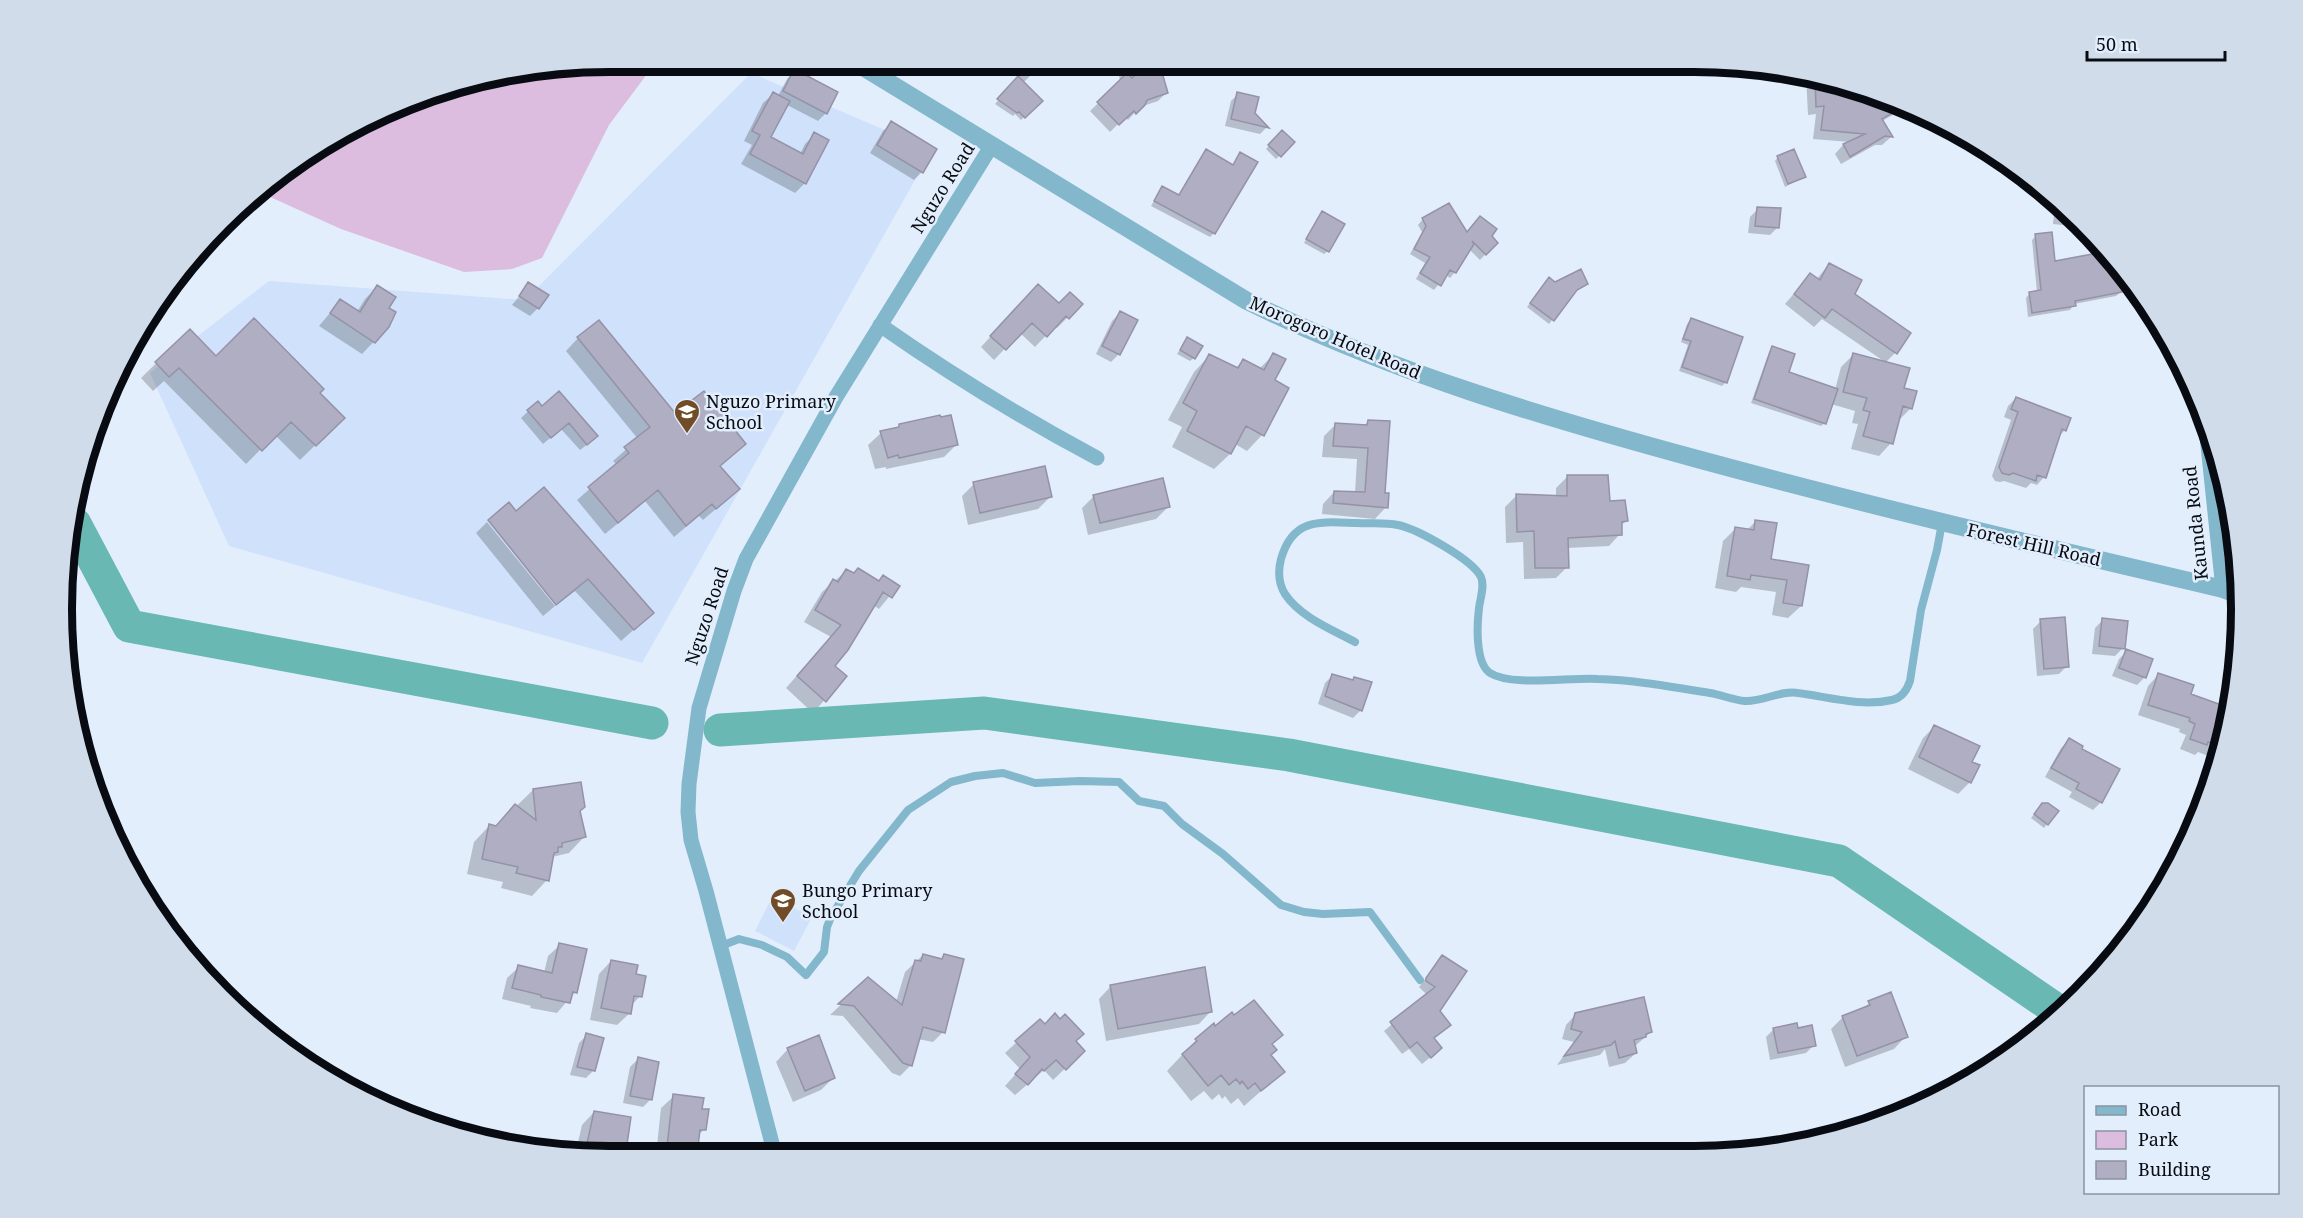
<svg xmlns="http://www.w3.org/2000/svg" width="2303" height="1218" font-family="'Noto Serif',serif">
<rect width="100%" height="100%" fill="#e3eefd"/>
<!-- built -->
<path fill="#d0e1fb" d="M 751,73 L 932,150 L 642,663 L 229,546 L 150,373 L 269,281 L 525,300 Z
M 772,897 L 812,917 L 794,951 L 755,931 Z"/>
<!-- green -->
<path fill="#dcbddf" d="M 609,62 L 656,62 L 609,125 L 542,258 L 512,269 L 464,272 L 341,229 L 259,192 L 275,175 L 433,91 Z"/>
<!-- shadow -->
<path fill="#0003" d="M 1004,62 L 1036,62 L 1040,66 L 1023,83 L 1041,101 L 1021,120 L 1015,114 L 1013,116 L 995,104 L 1019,77 Z
M 1117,62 L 1162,62 L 1163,73 L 1161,75 L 1166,93 L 1158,101 L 1140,107 L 1128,120 L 1125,117 L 1110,132 L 1090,111 L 1120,82 Z
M 795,71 L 826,113 L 818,121 L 787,105 L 769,138 L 800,154 L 805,144 L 815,134 L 805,183 L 795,193 L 741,164 L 752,145 L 744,141 L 763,103 L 773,94 L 778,96 L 787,79 Z
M 1806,75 L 1836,80 L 1848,100 L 1865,91 L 1907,107 L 1882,121 L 1891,137 L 1882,145 L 1875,145 L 1841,164 L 1835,154 L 1843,145 L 1850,142 L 1813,139 L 1816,114 L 1808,115 Z
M 1238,94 L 1266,128 L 1260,134 L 1225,126 L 1231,101 Z
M 891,123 L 922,172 L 914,180 L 870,153 L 883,131 Z
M 1282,132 L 1293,142 L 1276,159 L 1266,149 Z
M 1206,151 L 1232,166 L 1241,154 L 1214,233 L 1210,237 L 1151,206 L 1162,188 L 1178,196 Z
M 1778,157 L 1804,177 L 1785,187 L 1775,161 Z
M 2057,202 L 2076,220 L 2071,226 L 2053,224 L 2055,205 Z
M 1758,209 L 1778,227 L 1770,235 L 1748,233 L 1750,217 Z
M 1322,212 L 1328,251 L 1324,254 L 1304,243 Z
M 1423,219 L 1466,234 L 1490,236 L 1496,243 L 1480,260 L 1469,249 L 1455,272 L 1450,278 L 1446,275 L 1434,290 L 1416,279 L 1425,263 L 1410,254 L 1422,232 L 1418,225 Z
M 2036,236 L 2054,262 L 2109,252 L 2115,261 L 2121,292 L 2116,296 L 2074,304 L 2070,310 L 2028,317 L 2026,298 L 2030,293 L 2037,292 L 2032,240 Z
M 1829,264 L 1895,353 L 1885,363 L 1902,389 L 1911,408 L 1899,420 L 1891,443 L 1879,456 L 1851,449 L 1858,424 L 1852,423 L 1855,411 L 1831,404 L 1825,423 L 1821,426 L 1751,403 L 1769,352 L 1772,348 L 1787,373 L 1835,390 L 1841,367 L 1853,355 L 1885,362 L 1822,319 L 1814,327 L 1785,304 L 1810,275 L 1816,280 Z
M 1545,283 L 1555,284 L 1587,284 L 1573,292 L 1549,324 L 1527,307 Z
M 529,284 L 538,308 L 530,316 L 512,305 Z
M 377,287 L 387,308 L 388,327 L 362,354 L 319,326 L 340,301 L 357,312 L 365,299 Z
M 1027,297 L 1058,305 L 1081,304 L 1057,328 L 1055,326 L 1035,347 L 1020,333 L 994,360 L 981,347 Z
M 1120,313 L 1119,354 L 1111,362 L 1096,354 L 1112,321 Z
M 1691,320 L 1726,382 L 1722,386 L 1679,371 L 1688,345 L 1681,342 L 1687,324 Z
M 189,331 L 216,359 L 318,393 L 343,418 L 300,460 L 275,435 L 246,464 L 164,381 L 153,391 L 141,378 Z
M 578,338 L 674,415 L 744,444 L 719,467 L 725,501 L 703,520 L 699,516 L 674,537 L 645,501 L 605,534 L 577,500 L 617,465 L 613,461 L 638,439 L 566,351 Z
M 1187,339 L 1194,358 L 1190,361 L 1177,354 Z
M 1273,355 L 1272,381 L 1262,435 L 1247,451 L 1235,444 L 1230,454 L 1214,469 L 1172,447 L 1182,427 L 1168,420 L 1194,372 L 1209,356 L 1235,369 L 1243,360 L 1259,369 Z
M 559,393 L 589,443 L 580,450 L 561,429 L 543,444 L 521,418 L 537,403 L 542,408 Z
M 2016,398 L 2065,430 L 2058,437 L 2044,477 L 2037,485 L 2031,483 L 2026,488 L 2004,481 L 2000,482 L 1995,481 L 1992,476 L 2011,420 L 2004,417 L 2008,406 Z
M 1368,422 L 1386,507 L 1375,519 L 1322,514 L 1323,504 L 1334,492 L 1355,493 L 1357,459 L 1322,457 L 1324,436 L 1336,424 L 1364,426 Z
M 900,426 L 956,445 L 944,457 L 886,469 L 886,467 L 875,469 L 868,445 L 881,433 L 896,429 Z
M 1567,477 L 1626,521 L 1620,526 L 1620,534 L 1609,546 L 1567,548 L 1567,567 L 1556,578 L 1524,579 L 1523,542 L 1506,543 L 1505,507 L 1517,495 L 1556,497 L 1556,488 Z
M 974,484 L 1050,497 L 1038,509 L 968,525 L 962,496 Z
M 1094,496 L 1168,507 L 1156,519 L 1088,535 L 1082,508 Z
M 516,513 L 639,625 L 621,641 L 575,591 L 558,604 L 490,520 Z
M 1756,521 L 1770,560 L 1808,566 L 1801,606 L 1788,618 L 1772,615 L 1776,592 L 1741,587 L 1736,592 L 1715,588 L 1723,541 L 1736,528 L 1747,530 Z
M 487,522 L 555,606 L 543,616 L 476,533 Z
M 846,571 L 878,582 L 883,577 L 897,587 L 879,609 L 873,605 L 833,666 L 845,677 L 813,713 L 786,688 L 831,637 L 804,622 L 822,592 Z
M 2103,620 L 2123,648 L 2115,656 L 2092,654 L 2095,628 Z
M 2041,621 L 2067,666 L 2059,674 L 2037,676 L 2033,629 Z
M 2127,651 L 2145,677 L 2137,685 L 2112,676 L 2119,659 Z
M 1333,675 L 1351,681 L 1354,678 L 1361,710 L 1353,718 L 1318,704 L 1325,683 Z
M 2158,675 L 2189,695 L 2230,710 L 2219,760 L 2198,752 L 2195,755 L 2180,749 L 2186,735 L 2179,732 L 2180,729 L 2138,715 L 2148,686 Z
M 1935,726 L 1970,762 L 1970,782 L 1958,794 L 1908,769 L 1923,738 Z
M 2069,740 L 2080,750 L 2101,802 L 2093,810 L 2069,797 L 2072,792 L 2045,777 L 2061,748 Z
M 533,790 L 579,811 L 584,837 L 569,853 L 552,857 L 547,880 L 532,896 L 501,888 L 503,882 L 467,874 L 474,842 L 489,826 L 495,827 Z
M 2039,808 L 2047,824 L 2044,828 L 2031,818 Z
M 560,945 L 575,992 L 557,1013 L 530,1008 L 531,1006 L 502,999 L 507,978 L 519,967 L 544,973 L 548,956 Z
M 923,955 L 940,960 L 944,956 L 943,1032 L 933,1042 L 918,1039 L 911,1065 L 900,1076 L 892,1073 L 843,1016 L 830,1015 L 868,979 L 896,1002 L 905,972 Z
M 1442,957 L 1438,1011 L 1449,1025 L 1433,1039 L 1432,1056 L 1422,1064 L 1409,1049 L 1402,1054 L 1384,1031 L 1427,995 L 1419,987 Z
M 611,961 L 635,976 L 640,996 L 631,1006 L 630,1013 L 617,1025 L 590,1020 L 599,974 Z
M 1111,986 L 1211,1011 L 1199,1024 L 1106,1041 L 1099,999 Z
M 1869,1003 L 1906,1036 L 1894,1049 L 1845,1067 L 1831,1029 L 1843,1017 L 1862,1010 Z
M 1576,1014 L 1651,1032 L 1634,1047 L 1636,1053 L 1625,1063 L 1609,1067 L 1605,1049 L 1600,1055 L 1557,1065 L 1574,1042 L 1562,1039 L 1566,1025 Z
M 1044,1026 L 1074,1042 L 1072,1062 L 1053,1080 L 1044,1070 L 1015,1095 L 1005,1086 L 1020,1069 L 1005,1053 L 1017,1042 Z
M 1214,1029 L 1271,1045 L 1269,1055 L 1283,1072 L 1244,1106 L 1238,1098 L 1231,1104 L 1225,1096 L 1222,1099 L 1219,1094 L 1212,1100 L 1204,1091 L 1191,1101 L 1167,1071 L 1196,1040 Z
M 1774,1029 L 1796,1029 L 1814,1045 L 1806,1053 L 1770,1060 L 1766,1037 Z
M 587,1035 L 594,1070 L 586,1078 L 570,1075 L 579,1043 Z
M 788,1049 L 834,1077 L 821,1090 L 793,1102 L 776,1062 Z
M 638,1059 L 651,1099 L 643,1107 L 623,1103 L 630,1067 Z
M 674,1096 L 700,1111 L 705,1129 L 698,1135 L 696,1155 L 656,1155 L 661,1108 Z
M 594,1112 L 625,1150 L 620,1155 L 575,1155 L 582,1125 Z"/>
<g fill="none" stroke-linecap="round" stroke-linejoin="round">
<!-- river -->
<path stroke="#69b8b3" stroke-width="33" d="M 75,524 L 129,626 L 652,723
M 720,730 L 984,713 L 1289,755 L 1839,861 L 2060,1012"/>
</g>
<!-- building -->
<path fill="#b0aec3" stroke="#9592a7" stroke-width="1.5" d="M 1149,62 L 1159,62 L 1168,93 L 1147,100 L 1145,105 L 1136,114 L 1134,111 L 1119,125 L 1097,102 L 1127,73 L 1132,78 Z
M 794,69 L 838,92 L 827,114 L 783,91 Z
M 1018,76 L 1043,101 L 1025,118 L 1019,112 L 1017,113 L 997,99 Z
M 1815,77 L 1836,80 L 1849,85 L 1849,98 L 1863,91 L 1904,106 L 1882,119 L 1893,137 L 1885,136 L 1850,157 L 1843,144 L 1865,134 L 1821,130 L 1824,106 L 1816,107 Z
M 773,92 L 790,101 L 771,137 L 803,154 L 814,132 L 829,140 L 806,184 L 750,154 L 760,135 L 752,131 Z
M 1237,92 L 1259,97 L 1255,113 L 1269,128 L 1231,119 Z
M 891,121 L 937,149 L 923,173 L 877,145 Z
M 1282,130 L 1295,142 L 1281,157 L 1268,145 Z
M 1206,149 L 1233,165 L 1240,152 L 1258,162 L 1215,234 L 1154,201 L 1162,186 L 1179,195 Z
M 1794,149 L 1806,177 L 1788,184 L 1777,156 Z
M 1449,203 L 1467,232 L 1480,216 L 1497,229 L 1492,236 L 1498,243 L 1486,255 L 1472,241 L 1474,244 L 1456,273 L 1450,270 L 1441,286 L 1420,273 L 1430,257 L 1414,249 L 1426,226 L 1422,218 Z
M 1757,207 L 1781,208 L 1779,228 L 1755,226 Z
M 1322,211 L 1345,224 L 1329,252 L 1306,239 Z
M 2052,232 L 2055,261 L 2108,251 L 2117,264 L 2122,292 L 2075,301 L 2076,306 L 2032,313 L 2029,292 L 2041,290 L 2035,234 Z
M 1829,263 L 1862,280 L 1855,294 L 1911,333 L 1897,354 L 1832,309 L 1825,318 L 1794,294 L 1810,273 L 1820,280 Z
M 1581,269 L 1588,284 L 1577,290 L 1554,321 L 1530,303 L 1549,277 L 1555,282 Z
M 528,282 L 549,295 L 539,309 L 519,296 Z
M 1038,284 L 1059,303 L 1070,292 L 1083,304 L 1069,319 L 1066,316 L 1047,337 L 1032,323 L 1006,350 L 990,336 Z
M 377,285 L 396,297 L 389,308 L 396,312 L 389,327 L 375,343 L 330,313 L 340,299 L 360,312 Z
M 1120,311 L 1138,320 L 1120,355 L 1102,346 Z
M 254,318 L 324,389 L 320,393 L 345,418 L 316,446 L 291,422 L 262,451 L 179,368 L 169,377 L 155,362 L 190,329 L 216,356 Z
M 1691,318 L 1743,337 L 1727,383 L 1682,367 L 1691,341 L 1683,339 Z
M 599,320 L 675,413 L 704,391 L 746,444 L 720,466 L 740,489 L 716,509 L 712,504 L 686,526 L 658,490 L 618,523 L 588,487 L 629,453 L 624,447 L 650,427 L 577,337 Z
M 1187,337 L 1203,346 L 1195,359 L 1180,350 Z
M 1772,346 L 1795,354 L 1789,372 L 1838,389 L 1826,424 L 1754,399 Z
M 1273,353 L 1286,359 L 1275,380 L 1289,388 L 1264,436 L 1246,426 L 1231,454 L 1187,431 L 1197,411 L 1183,403 L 1209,354 L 1238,368 L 1243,359 L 1264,370 Z
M 1853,353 L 1910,368 L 1904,388 L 1917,391 L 1912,409 L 1903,406 L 1893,444 L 1863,436 L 1870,412 L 1863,410 L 1867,398 L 1843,392 Z
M 559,391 L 598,436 L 587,445 L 569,423 L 551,438 L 527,410 L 538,401 L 542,406 Z
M 2016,397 L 2071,418 L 2066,431 L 2062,429 L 2046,478 L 2037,475 L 2036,481 L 2013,473 L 2009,475 L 2002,473 L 1999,467 L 2018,412 L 2011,409 Z
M 940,415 L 941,417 L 951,415 L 958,445 L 899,458 L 898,455 L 888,458 L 880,431 L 899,427 L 899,424 Z
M 1368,420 L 1390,421 L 1385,493 L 1389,493 L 1388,508 L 1333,503 L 1334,491 L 1365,492 L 1368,448 L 1333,446 L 1335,423 L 1367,425 Z
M 1045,466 L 1052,497 L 980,513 L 973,482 Z
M 1567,475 L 1608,475 L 1610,501 L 1625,500 L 1628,521 L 1622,522 L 1622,535 L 1568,538 L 1569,568 L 1535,568 L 1534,531 L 1517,532 L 1516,494 L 1567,496 Z
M 1163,478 L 1170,507 L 1100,523 L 1093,495 Z
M 544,487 L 654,613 L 634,630 L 588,579 L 556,605 L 488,520 L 509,502 L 516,511 Z
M 1755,520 L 1777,523 L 1771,559 L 1809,565 L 1802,606 L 1783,603 L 1787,580 L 1751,575 L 1750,580 L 1727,576 L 1735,527 L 1754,530 Z
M 858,568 L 879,581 L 883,575 L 900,586 L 892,598 L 883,592 L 848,650 L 835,666 L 847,676 L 826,702 L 797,676 L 841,625 L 815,610 L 833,579 L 838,582 L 846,569 L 854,573 Z
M 2065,617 L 2069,667 L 2044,669 L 2040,619 Z
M 2102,618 L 2128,621 L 2125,649 L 2099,646 Z
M 2126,649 L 2153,659 L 2146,678 L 2119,668 Z
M 2158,673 L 2194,685 L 2191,694 L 2230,708 L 2223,747 L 2208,742 L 2207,745 L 2190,739 L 2195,724 L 2189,721 L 2190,718 L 2148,705 Z
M 1332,674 L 1353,680 L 1354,677 L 1372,682 L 1362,711 L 1325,696 Z
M 1934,725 L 1980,746 L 1972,762 L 1980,765 L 1971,783 L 1919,757 Z
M 2069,738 L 2083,746 L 2082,749 L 2120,769 L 2102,803 L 2076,789 L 2079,783 L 2051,768 Z
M 581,782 L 585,807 L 580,811 L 586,837 L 562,843 L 562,847 L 558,847 L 558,852 L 554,853 L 549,881 L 516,873 L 518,867 L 482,859 L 489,824 L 496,826 L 515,804 L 536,820 L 533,789 Z
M 2042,803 L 2048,803 L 2059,811 L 2048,825 L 2034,814 Z
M 559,943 L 587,949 L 577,993 L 573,992 L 570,1003 L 541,997 L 541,995 L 512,988 L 518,965 L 552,973 Z
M 923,954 L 942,959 L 944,954 L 964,959 L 945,1033 L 923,1027 L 912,1066 L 903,1063 L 854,1006 L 838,1004 L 868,977 L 902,1005 L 915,960 L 921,961 Z
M 1442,955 L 1467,971 L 1440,1011 L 1451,1025 L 1434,1038 L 1442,1048 L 1431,1058 L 1417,1042 L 1410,1048 L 1390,1022 L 1435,987 L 1426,981 L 1426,978 Z
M 611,960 L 638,965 L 636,974 L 646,976 L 642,997 L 634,996 L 631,1014 L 601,1008 Z
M 1205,967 L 1212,1012 L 1118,1029 L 1110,985 Z
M 1891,992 L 1908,1037 L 1857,1056 L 1842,1016 L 1870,1005 L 1868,1001 Z
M 1644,997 L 1652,1032 L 1646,1034 L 1646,1037 L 1634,1040 L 1637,1053 L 1619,1058 L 1615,1041 L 1611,1045 L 1564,1056 L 1582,1032 L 1571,1029 L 1575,1013 Z
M 1254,1000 L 1283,1035 L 1272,1044 L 1277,1050 L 1271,1055 L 1285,1072 L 1261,1091 L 1255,1083 L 1248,1089 L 1242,1081 L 1240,1084 L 1236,1079 L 1229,1085 L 1221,1075 L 1208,1086 L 1182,1054 L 1197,1041 L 1195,1039 L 1214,1023 L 1215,1026 L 1232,1012 L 1234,1015 Z
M 1055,1013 L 1060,1019 L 1065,1014 L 1084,1034 L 1076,1041 L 1085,1051 L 1066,1070 L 1056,1060 L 1044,1071 L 1042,1069 L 1028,1085 L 1015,1074 L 1030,1057 L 1015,1041 L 1040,1019 L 1045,1024 Z
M 1797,1023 L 1798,1028 L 1812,1025 L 1816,1046 L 1778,1053 L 1773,1028 Z
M 586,1033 L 604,1038 L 595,1071 L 577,1067 Z
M 819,1035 L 835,1078 L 805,1091 L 787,1048 Z
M 638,1057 L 659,1062 L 652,1100 L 630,1096 Z
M 673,1094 L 704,1098 L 702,1109 L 709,1109 L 706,1130 L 700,1130 L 697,1155 L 666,1155 Z
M 594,1111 L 631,1117 L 626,1151 L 622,1150 L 621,1155 L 585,1153 Z"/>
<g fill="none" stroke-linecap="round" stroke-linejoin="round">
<!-- service -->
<path stroke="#83b7cb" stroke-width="8" d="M 1355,642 C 1333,630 1300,617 1285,594 C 1278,583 1278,571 1281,559 C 1293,517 1321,522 1357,523 C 1370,524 1384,522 1398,525 C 1417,529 1472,559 1481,577 C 1485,586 1480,599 1479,608 C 1477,624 1475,663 1490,673 C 1512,687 1570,677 1598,679 C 1635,680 1673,687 1710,693 C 1722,695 1733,700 1745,701 C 1763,702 1780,690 1798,693 C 1829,697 1861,707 1892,700 C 1902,698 1907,690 1910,681 L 1921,610 L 1937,550 L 1942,523
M 720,943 L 726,944 L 739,939 L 762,945 L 787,957 L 806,975 L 824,952 L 827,927 L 831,917 L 859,871 L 908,810 L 951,782 L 975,776 L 1003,773 L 1035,783 L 1080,781 L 1119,782 L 1139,801 L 1164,806 L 1182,824 L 1223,854 L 1281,905 L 1304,912 L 1323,914 L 1370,912 L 1420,980"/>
<!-- minor -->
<path stroke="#83b7cb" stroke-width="15" d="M 880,325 C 950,374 1022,418 1097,458
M 2205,417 L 2223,589
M 775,1155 L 706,891 L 691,840 L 688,812 L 689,784 L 699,708 L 734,591 L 746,559 L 836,397 L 992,145"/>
<!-- tertiary -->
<path stroke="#83b7cb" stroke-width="18" d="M 855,62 L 1247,301 C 1391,372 1546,418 1701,460 C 1874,507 2048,548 2223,589 L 2239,595"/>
</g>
<!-- icons -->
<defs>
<symbol id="school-pin" viewBox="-11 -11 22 30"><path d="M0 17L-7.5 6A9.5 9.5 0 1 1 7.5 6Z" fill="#714c27" stroke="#e3eefd"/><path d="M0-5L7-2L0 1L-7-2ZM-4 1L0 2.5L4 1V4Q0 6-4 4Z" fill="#fff"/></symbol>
</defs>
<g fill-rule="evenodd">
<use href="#school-pin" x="672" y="397" width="30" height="40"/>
<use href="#school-pin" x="768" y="886" width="30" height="40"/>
</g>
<g text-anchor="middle" stroke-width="5" stroke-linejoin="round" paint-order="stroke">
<!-- street labels -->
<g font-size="18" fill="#080c12" stroke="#e3eefd">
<text transform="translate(943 188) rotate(-58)" y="6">Nguzo Road</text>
<text transform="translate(1335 338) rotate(23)" y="6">Morogoro Hotel Road</text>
<text transform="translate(2196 523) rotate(-96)" y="6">Kaunda Road</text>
<text transform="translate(2034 545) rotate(13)" y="6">Forest Hill Road</text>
<text transform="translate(707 616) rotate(-72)" y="6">Nguzo Road</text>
</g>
<!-- poi labels -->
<g font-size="18" fill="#080c12" stroke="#e3eefd" text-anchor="start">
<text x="706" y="408">Nguzo Primary<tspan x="706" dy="21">School</tspan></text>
<text x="802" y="897">Bungo Primary<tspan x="802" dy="21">School</tspan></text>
</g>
</g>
<!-- crop -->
<path d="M0 0H2303V1218H0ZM609 72H1694A537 537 0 0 1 2231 609V609A537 537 0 0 1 1694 1146H609A537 537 0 0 1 72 609V609A537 537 0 0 1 609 72Z" fill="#d1dcea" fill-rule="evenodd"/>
<path fill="none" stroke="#080c12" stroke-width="8" d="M609 72H1694A537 537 0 0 1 2231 609V609A537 537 0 0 1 1694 1146H609A537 537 0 0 1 72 609V609A537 537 0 0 1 609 72Z"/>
<!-- legend -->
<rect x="2084" y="1086" width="195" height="108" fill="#e3eefd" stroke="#8b949f" stroke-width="1.5"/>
<rect x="2096" y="1106" width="30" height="9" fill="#83b7cb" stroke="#8b949f" stroke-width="1.5"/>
<text x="2138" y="1116" font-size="18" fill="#080c12">Road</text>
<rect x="2096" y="1131" width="30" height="18" fill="#dcbddf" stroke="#8b949f" stroke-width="1.5"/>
<text x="2138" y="1146" font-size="18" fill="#080c12">Park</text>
<rect x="2096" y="1161" width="30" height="18" fill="#b0aec3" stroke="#8b949f" stroke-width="1.5"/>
<text x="2138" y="1176" font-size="18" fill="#080c12">Building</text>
<!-- scale -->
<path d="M2087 51v9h138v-9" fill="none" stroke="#080c12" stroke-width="3"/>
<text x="2096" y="51" font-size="18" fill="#080c12" stroke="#e3eefd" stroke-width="4.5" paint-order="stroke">50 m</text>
</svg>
